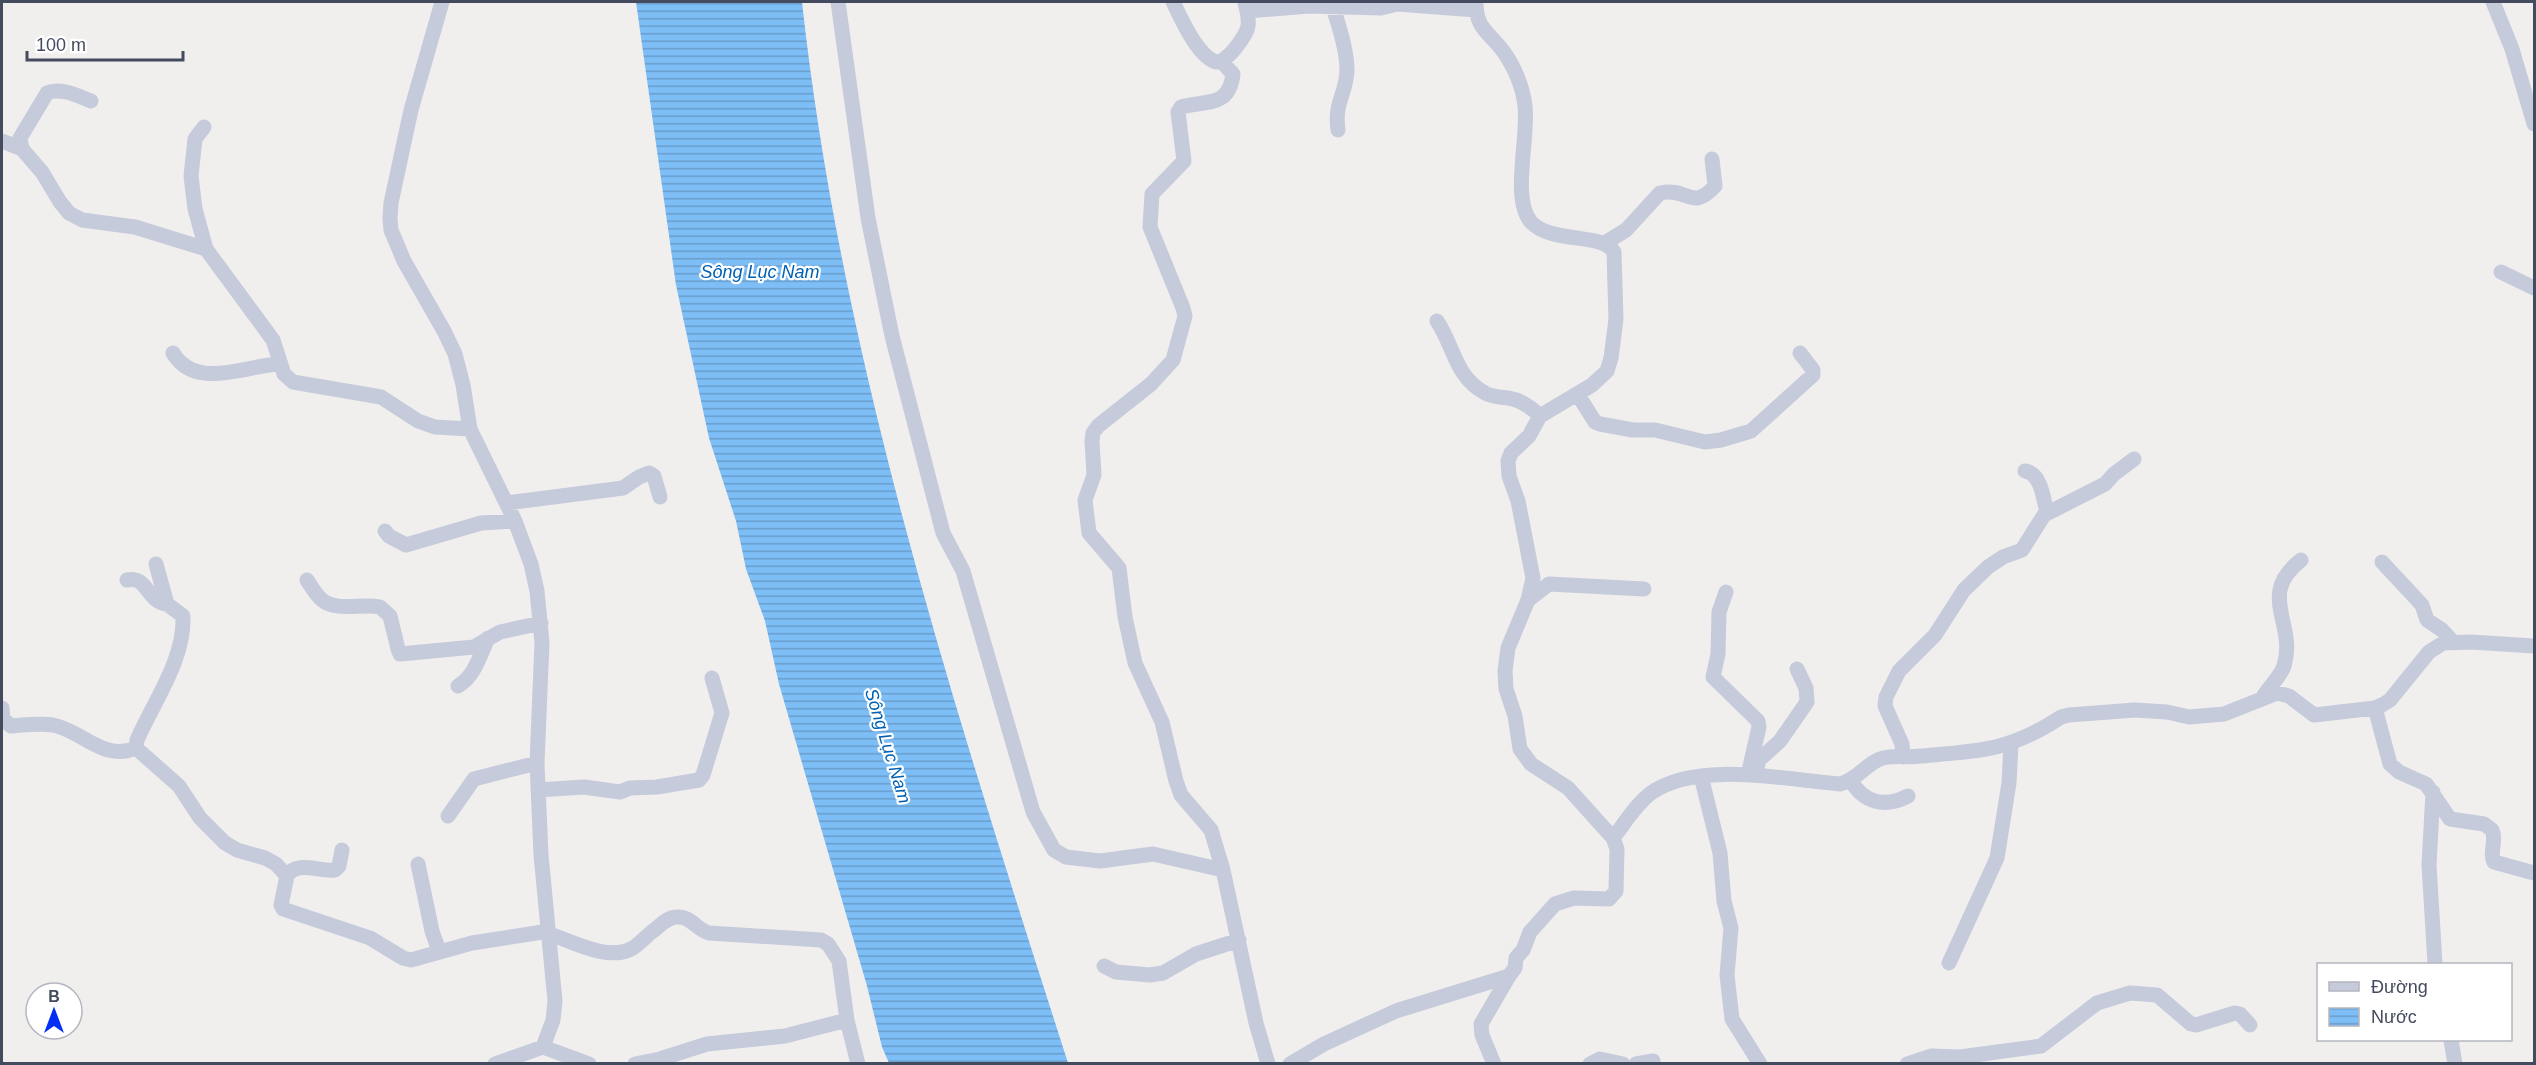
<svg xmlns="http://www.w3.org/2000/svg" width="2536" height="1065" font-family="Helvetica,sans-serif">
<defs>
<pattern id="water-rules" width="6" height="5" patternUnits="userSpaceOnUse" patternTransform="scale(1.5)"><rect width="6" height="5" fill="#7ebef6"/><path d="M0 2.5h6" fill="none" stroke="#699cca"/></pattern>
</defs>
<rect width="100%" height="100%" fill="#f1eeee"/>
<!-- water -->
<path fill="url(#water-rules)" d="M 636,2 L 802,2 C 842,366 957,716 1068,1063 L 889,1063 L 882,1047 L 867,986 L 779,684 L 765,621 L 746,569 L 736,521 L 709,438 L 676,285 Z"/>
<g fill="none" stroke-linecap="round" stroke-linejoin="round">
<!-- minor -->
<path stroke="#c5cbda" stroke-width="15" d="M 442,2 L 411,110 L 391,203 L 390,219 L 391,230 L 404,261 L 444,331 L 455,354 L 463,385 L 470,429 L 515,521 L 531,564 L 537,591 L 542,643 L 537,763 L 541,855 L 555,1001 L 553,1020 L 543,1047
M 838,2 L 868,218 L 892,336 L 943,533 L 963,571 L 1033,812 L 1054,850 L 1066,857 L 1100,861 L 1153,854 L 1223,870 L 1256,1023 L 1268,1064
M 1173,2 C 1181,18 1197,56 1216,62 C 1226,64 1247,35 1248,26 C 1249,18 1247,10 1245,3
M 2493,2 L 2512,49 L 2534,124
M 1333,7 C 1339,27 1347,50 1347,71 C 1346,94 1334,103 1338,130
M 1247,11 L 1309,6 L 1381,8 L 1397,4 L 1476,10
M 1222,62 L 1233,74 C 1229,108 1207,100 1181,107 L 1178,112 L 1184,161 L 1152,194 L 1150,227 L 1183,308 L 1185,316 L 1173,360 L 1151,384 L 1098,426 L 1093,433 L 1092,441 L 1094,475 L 1085,500 L 1089,533 L 1119,568 L 1125,617 L 1135,663 L 1162,722 L 1176,781 L 1181,795 L 1211,830 L 1223,870
M 204,127 L 195,139 L 191,176 L 195,209 L 206,249
M 2,141 L 22,149 L 42,172 L 60,202 L 69,213 L 82,220 L 135,227 L 206,249 L 273,340 L 284,374 L 293,382 L 381,397 L 418,421 L 435,427 L 470,429
M 22,149 L 20,138 L 47,93 C 61,87 78,96 91,101
M 1605,243 L 1626,230 L 1660,193 C 1689,187 1691,212 1715,186 L 1712,159
M 2501,272 L 2534,288
M 1437,321 C 1454,346 1455,377 1485,393 C 1492,397 1500,397 1508,398 C 1521,400 1530,406 1540,416
M 173,353 C 196,391 246,365 280,364
M 1578,395 L 1595,422 L 1600,424 L 1633,430 L 1655,430 L 1705,442 L 1721,440 L 1751,431 L 1813,375 L 1813,370 L 1800,353
M 2025,471 C 2042,474 2043,499 2047,512
M 507,503 L 623,488 L 639,477 L 649,473 L 654,476 L 660,497
M 385,531 L 389,536 L 406,545 L 481,523 L 515,521
M 2382,562 L 2422,605 L 2427,620 L 2442,630 L 2453,642
M 156,564 L 167,604 L 183,616 C 185,659 154,701 137,740 L 136,748 L 179,786 L 200,818 L 225,843 L 237,850 L 265,858 L 276,864 L 287,876 L 281,905 L 283,909 L 370,938 L 403,958 L 411,960 L 472,943 L 549,931
M 127,580 C 149,576 145,601 167,604
M 307,580 C 311,586 316,595 322,600 C 337,612 362,603 380,607 L 390,616 L 398,649 L 400,654 L 474,647 L 500,632 L 541,623
M 1726,592 L 1719,612 L 1718,654 L 1713,677 L 1758,721 L 1759,727 L 1748,775
M 1528,600 L 1549,584 L 1644,589
M 458,686 C 475,676 480,655 488,638
M 2263,697 C 2269,687 2281,676 2284,666 C 2297,623 2256,595 2301,560
M 2,708 L 3,719 L 11,726 C 25,725 40,723 53,725 C 83,731 104,762 136,748
M 2375,708 L 2390,764 L 2399,772 L 2426,784 L 2450,819 L 2484,824 L 2492,830 C 2497,840 2489,853 2494,862 L 2534,873
M 1903,757 L 1902,744 L 1885,706 L 1886,697 L 1899,671 L 1935,635 L 1964,590 L 1988,567 L 2003,557 L 2022,550 L 2044,515 L 2105,484 L 2114,474 L 2134,459
M 1755,775 L 1759,760 L 1780,741 L 1807,702 L 1806,688 L 1797,669
M 1701,776 L 1720,853 L 1724,901 L 1731,928 L 1727,975 L 1732,1019 L 1760,1064
M 1851,781 C 1864,803 1885,808 1908,796
M 538,790 L 584,787 L 620,792 L 630,788 L 657,787 L 699,780 L 703,775 L 722,713 L 712,678
M 2433,792 L 2429,865 L 2435,964
M 448,816 L 474,779 L 537,763
M 1613,838 C 1625,823 1635,805 1651,793 C 1697,760 1788,780 1840,784 C 1858,780 1867,762 1883,758 C 1896,755 1908,758 1920,756 C 1979,751 2010,751 2061,717 L 2069,715 L 2135,710 L 2167,712 L 2189,717 L 2224,714 L 2277,693 L 2289,696 L 2314,715 L 2375,708 L 2382,705 L 2390,700 L 2429,652 L 2443,643 L 2471,642 L 2534,646
M 418,864 L 432,931 L 439,951
M 287,876 C 297,860 319,872 335,870 L 339,866 L 342,850
M 550,934 C 573,942 608,961 631,949 C 639,945 646,936 653,931 C 661,925 667,917 677,917 C 691,916 697,930 709,933 L 821,940 L 828,944 L 839,961 L 847,1020 L 858,1064
M 1949,963 L 1997,858 L 2009,783 L 2011,744
M 1104,966 L 1116,972 L 1150,975 L 1163,973 L 1196,954 L 1239,940
M 2451,1040 L 2455,1064
M 495,1064 L 543,1047 L 589,1064
M 635,1064 L 660,1059 L 707,1044 L 785,1036 L 847,1020
M 1290,1064 L 1324,1044 L 1396,1011 L 1509,976 L 1515,968 L 1516,958 L 1523,950 L 1530,932 L 1555,904 L 1574,898 L 1609,899 L 1616,891 L 1617,849 L 1613,838 L 1568,788 L 1531,764 L 1520,749 L 1515,716 L 1506,689 L 1505,671 L 1508,648 L 1528,600 L 1533,578 L 1518,501 L 1509,476 L 1508,461 L 1511,453 L 1529,436 L 1540,416 L 1592,385 L 1607,371 L 1611,358 L 1616,319 L 1614,252 C 1602,232 1551,244 1531,222 C 1511,199 1529,137 1525,106 C 1523,87 1514,66 1503,51 C 1488,31 1476,29 1476,2
M 1494,1064 L 1482,1035 L 1481,1024 L 1509,976
M 1590,1064 L 1600,1059 L 1623,1064
M 1636,1064 L 1653,1061
M 1907,1064 L 1931,1056 L 1960,1057 L 2041,1046 L 2097,1003 L 2130,993 L 2157,995 L 2191,1024 L 2196,1025 L 2235,1013 L 2240,1014 L 2250,1025"/>
</g>
<g text-anchor="middle" stroke-width="4.5" stroke-linejoin="round" paint-order="stroke">
<!-- water labels -->
<g font-size="18" font-style="italic" fill="#0060b4" stroke="#fff">
<text x="760" y="278">Sông Lục Nam</text>
<text transform="translate(888 746) rotate(73)" y="6">Sông Lục Nam</text>
</g>
</g>
<!-- border -->
<rect width="2536" height="1065" fill="none" stroke="#444b5e" stroke-width="6"/>
<!-- legend -->
<rect x="2317" y="963" width="195" height="78" fill="#ffffff" stroke="#b4b7bf" stroke-width="1.5"/>
<rect x="2329" y="982" width="30" height="9" fill="#c5cbda" stroke="#b4b7bf" stroke-width="1.5"/>
<text x="2371" y="993" font-size="18" fill="#444b5e">Đường</text>
<rect x="2329" y="1008" width="30" height="18" fill="url(#water-rules)" stroke="#b4b7bf" stroke-width="1.5"/>
<text x="2371" y="1023" font-size="18" fill="#444b5e">Nước</text>
<!-- north arrow -->
<g transform="translate(54 1011)"><circle r="28" fill="#ffffff" stroke="#b4b7bf" stroke-width="1.5"/>
<path d="M0-4.5L10 22L0 15L-10 22Z" fill="#032ef5"/>
<text y="-9" font-size="16" font-weight="bold" text-anchor="middle" fill="#444b5e">B</text>
</g>
<!-- scale -->
<path d="M27 51v9h156v-9" fill="none" stroke="#444b5e" stroke-width="3"/>
<text x="36" y="51" font-size="18" fill="#444b5e" stroke="#ffffff" stroke-width="4.5" paint-order="stroke">100 m</text>
</svg>
